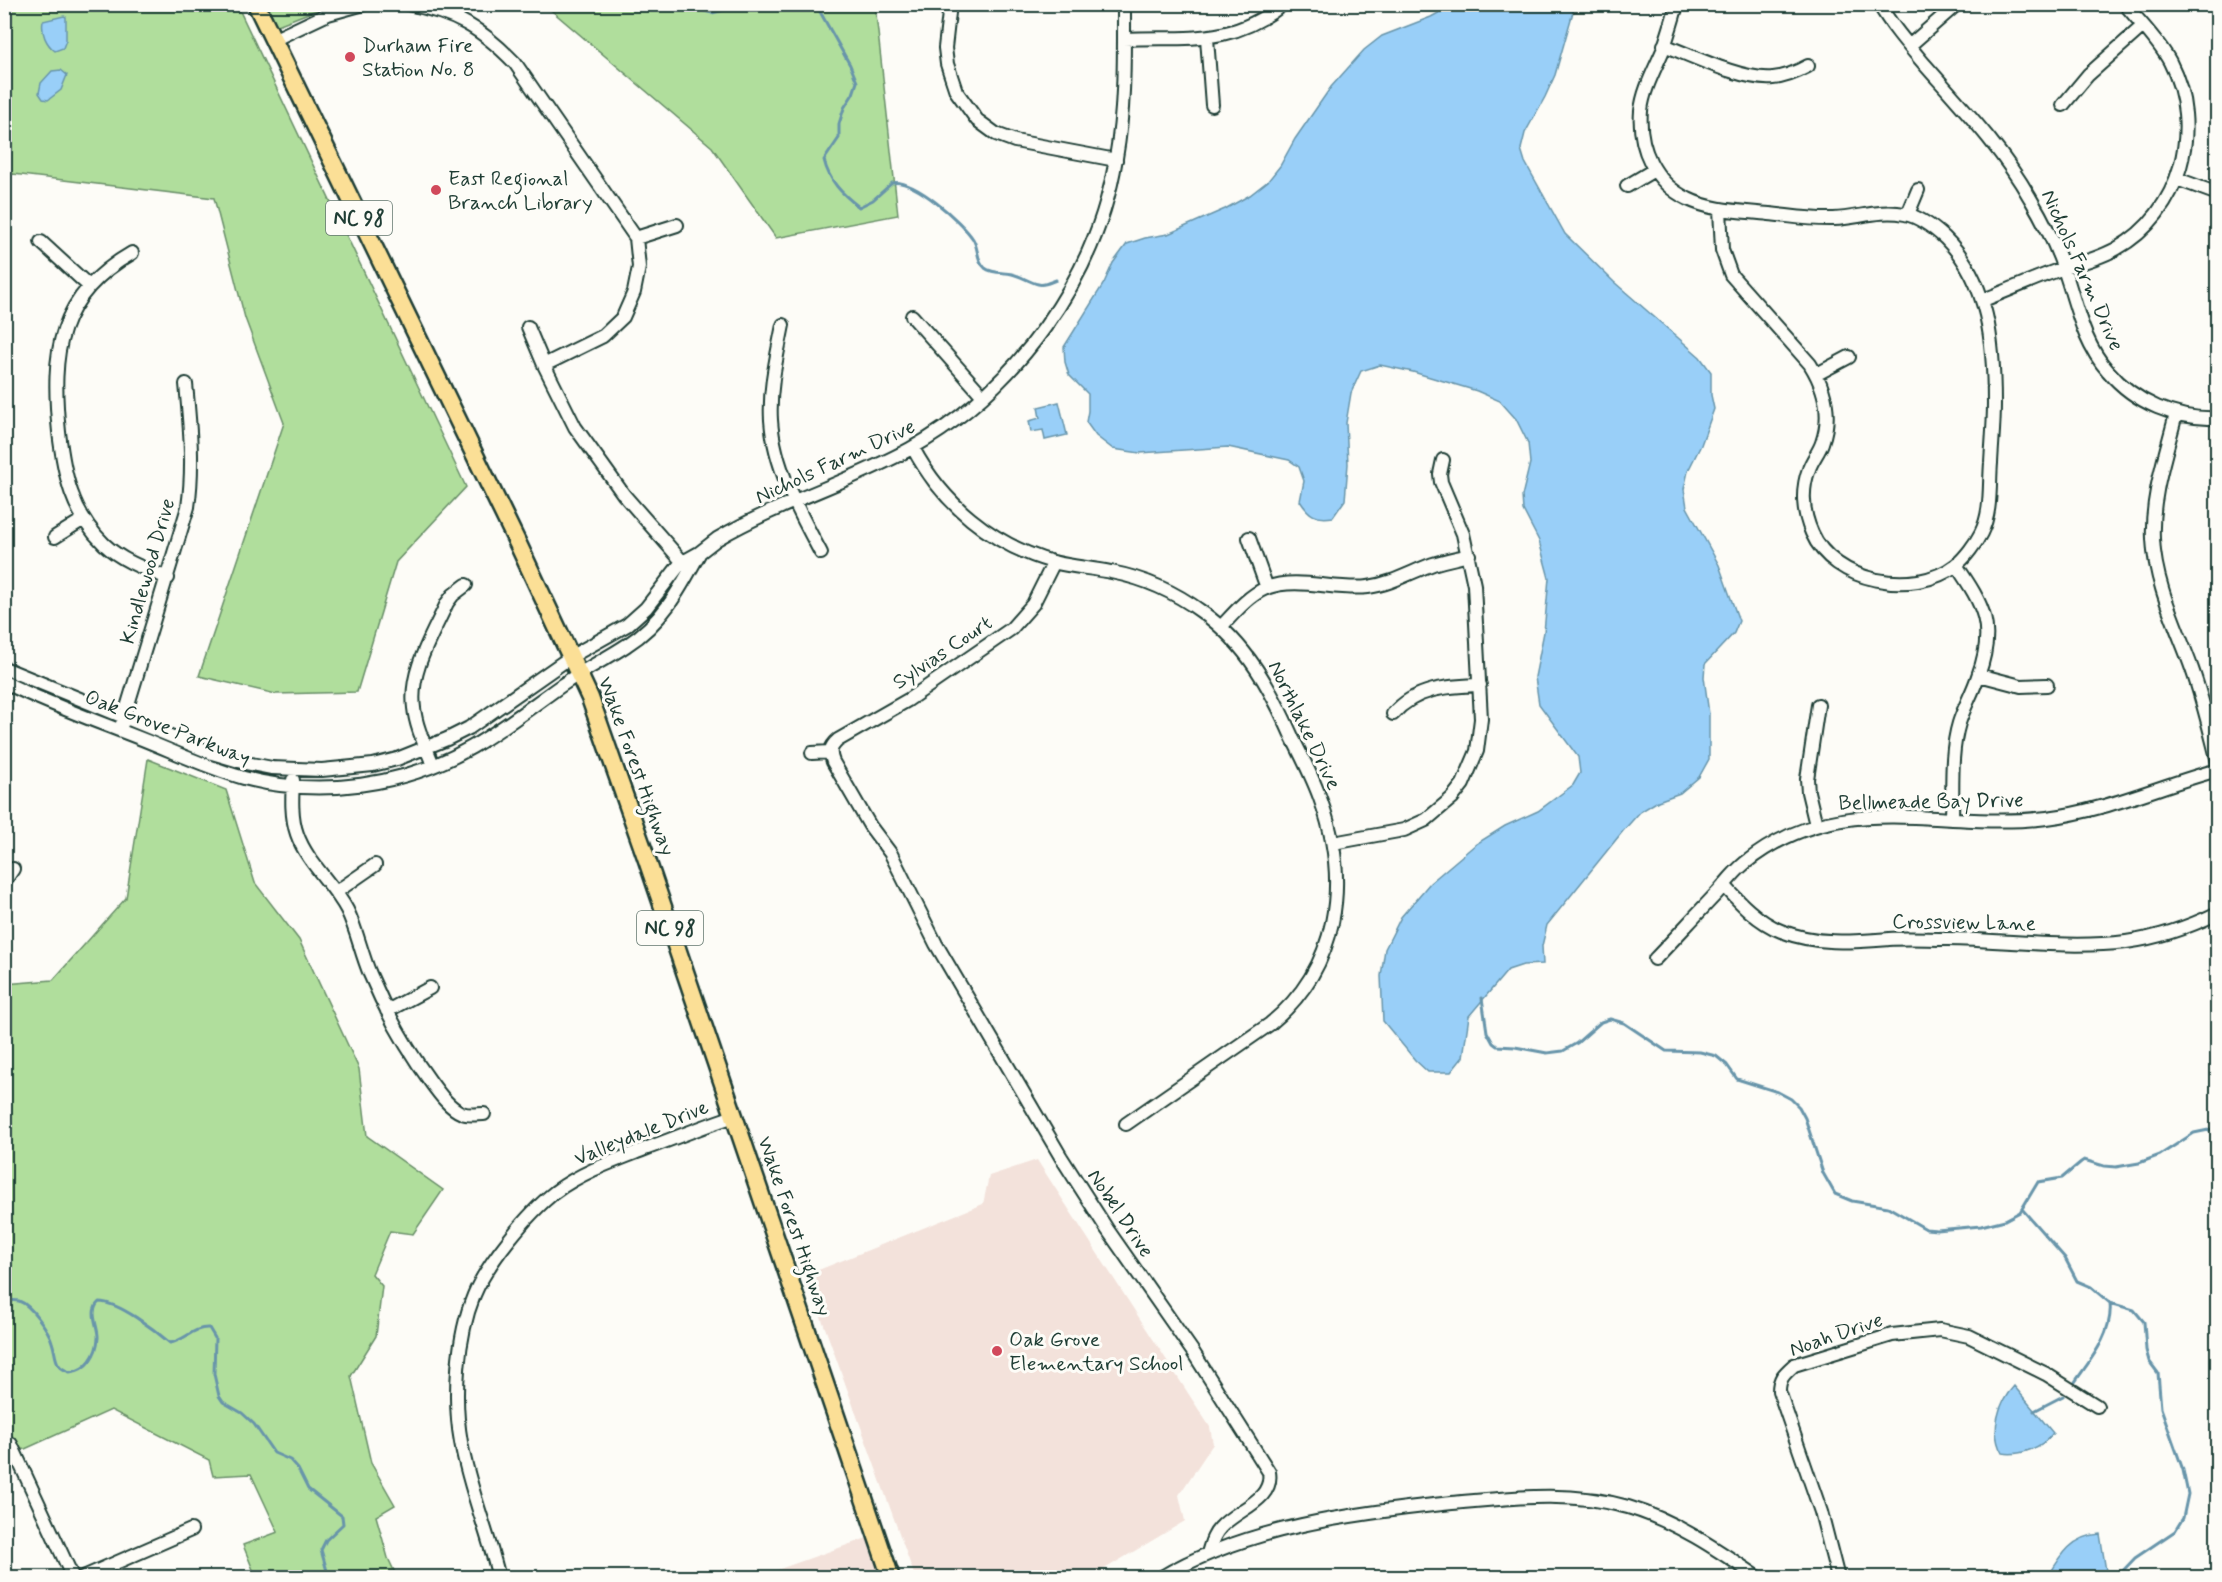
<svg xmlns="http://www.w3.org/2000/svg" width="2222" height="1582" font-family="Mynerve,sans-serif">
<rect width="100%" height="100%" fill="#fdfcf7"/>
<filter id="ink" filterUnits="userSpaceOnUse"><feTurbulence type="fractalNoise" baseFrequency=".0167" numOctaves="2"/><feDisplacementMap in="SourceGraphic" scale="12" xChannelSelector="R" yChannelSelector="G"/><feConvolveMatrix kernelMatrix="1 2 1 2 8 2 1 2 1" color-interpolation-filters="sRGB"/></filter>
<g filter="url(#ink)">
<!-- built -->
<path fill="#f3e2db" d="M 1037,1160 L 1210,1427 L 1213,1444 L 1179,1495 L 1185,1521 L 1091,1577 L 915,1577 L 806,1275 L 983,1204 L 989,1176 Z
M 867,1538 L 880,1577 L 757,1577 Z"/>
<!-- green -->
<path fill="#b0de9c" stroke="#688e68" stroke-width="1.5" d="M 4,5 L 237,5 L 466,487 L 396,562 L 357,692 L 276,694 L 199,676 L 284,423 L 245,318 L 214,198 L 13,174 L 5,178 Z
M 265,5 L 329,5 L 275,26 Z
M 545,5 L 875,5 L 898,215 L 776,238 L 712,147 Z
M 148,759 L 226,790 L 255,883 L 299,940 L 359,1069 L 367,1136 L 443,1190 L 413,1234 L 390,1231 L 372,1274 L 382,1286 L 376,1336 L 351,1376 L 371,1463 L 395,1505 L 376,1516 L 388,1558 L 397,1577 L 256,1577 L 243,1545 L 278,1532 L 251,1474 L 213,1476 L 209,1460 L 111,1410 L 25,1449 L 5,1451 L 5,984 L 53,980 L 126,898 Z"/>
<!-- water -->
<path fill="#99cff8" stroke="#6895aa" stroke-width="1.5" d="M 1453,5 L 1575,5 L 1555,75 L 1545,97 L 1525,133 L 1521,149 L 1525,162 L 1565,234 L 1614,282 L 1700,357 L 1711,372 L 1711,395 L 1714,409 L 1701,445 L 1688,471 L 1684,489 L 1687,507 L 1719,565 L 1739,621 L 1734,633 L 1705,664 L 1704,677 L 1709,714 L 1709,759 L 1699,777 L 1680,793 L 1658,801 L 1640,812 L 1623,831 L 1547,925 L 1542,946 L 1543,964 L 1523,965 L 1508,970 L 1469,1016 L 1463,1057 L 1451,1072 L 1428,1072 L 1415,1060 L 1383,1021 L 1381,976 L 1385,949 L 1401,917 L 1430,883 L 1476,844 L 1505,826 L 1538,811 L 1573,785 L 1580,773 L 1578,757 L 1539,704 L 1535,677 L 1544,632 L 1549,578 L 1539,541 L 1523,510 L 1522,496 L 1530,463 L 1528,443 L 1516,419 L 1500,401 L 1477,391 L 1413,372 L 1380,365 L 1361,371 L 1351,393 L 1346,423 L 1348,464 L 1345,500 L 1333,517 C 1316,520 1309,515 1300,501 L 1304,481 L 1299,467 L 1289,460 L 1228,447 L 1140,453 L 1113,449 L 1096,436 L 1086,422 L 1088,411 L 1088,394 L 1069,375 L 1065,362 L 1064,347 L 1104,283 L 1113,263 L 1127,244 L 1145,238 L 1168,234 L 1225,209 L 1250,195 L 1268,181 L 1280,166 L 1295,139 L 1331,87 L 1364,50 L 1382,36 L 1431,17 Z
M 64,16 L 66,17 L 66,40 L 63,48 L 55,51 C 46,44 41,33 43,21 Z
M 61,70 L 67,75 L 61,90 L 48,100 L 43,99 L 39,93 L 41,83 L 52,71 Z
M 1059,402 L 1067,435 L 1045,440 L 1043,430 L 1031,432 L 1029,421 L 1040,418 L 1038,407 Z
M 2014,1386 L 2053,1433 C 2042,1448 2020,1456 2002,1453 C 1990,1432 1998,1403 2014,1386 Z
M 2100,1534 L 2107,1577 L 2048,1577 C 2061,1555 2072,1536 2100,1534 Z"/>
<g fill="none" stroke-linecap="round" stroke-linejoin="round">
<!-- stream -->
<path stroke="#6895aa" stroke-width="3" d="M 625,4 L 632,4
M 679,4 L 712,13 L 747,4
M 771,4 L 781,7 L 798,4
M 804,4 L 819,10 L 850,65 L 857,82 L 853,94 L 844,108 L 839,124 L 839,138 L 824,160 C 829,181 842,194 859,207 L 873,200 L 892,183 C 913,178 962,222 973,239 C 979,249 976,260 985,268 C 993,274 1004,272 1012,274 C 1021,276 1029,282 1038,284 C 1044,286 1050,282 1056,280
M 1482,998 L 1487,1032 L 1493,1043 L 1497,1046 L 1515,1047 L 1547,1053 L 1563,1051 L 1577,1043 L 1601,1022 L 1610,1019 L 1624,1023 L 1666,1051 L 1700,1052 L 1716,1056 L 1727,1065 L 1737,1079 L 1778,1092 L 1791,1099 L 1799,1107 L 1805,1118 L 1823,1173 L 1835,1194 L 1852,1201 L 1888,1207 L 1926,1229 L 1937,1230 L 1981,1226 L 2005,1220 L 2020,1212 L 2038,1182 L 2062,1178 L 2081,1162 L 2084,1160 L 2104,1166 L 2116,1167 L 2139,1163 L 2160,1155 L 2194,1133 L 2218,1128
M 2022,1209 L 2065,1258 L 2077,1281 L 2091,1287 L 2110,1303 L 2134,1310 L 2144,1322 L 2146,1350 L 2149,1361 L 2158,1373 L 2161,1408 L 2183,1470 L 2188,1494 L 2183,1518 L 2175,1531 L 2135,1558 L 2116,1578
M 4,1301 C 9,1301 15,1300 19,1301 C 31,1305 49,1331 52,1342 C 57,1356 53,1367 70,1372 C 87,1371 97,1354 98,1338 C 99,1327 88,1312 99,1302 C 119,1302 155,1330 170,1343 C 184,1341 193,1327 209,1328 L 215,1338 L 214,1374 L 219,1396 L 223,1402 L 242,1413 L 254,1424 L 274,1453 L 290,1460 L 298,1469 L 308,1489 L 342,1516 L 343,1524 L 326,1540 L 321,1550 L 329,1578
M 2075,1382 C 2091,1359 2113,1333 2110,1303
M 2034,1411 L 2063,1396"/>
<defs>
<path id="minor" d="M 407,4 C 456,13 481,28 515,63 L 636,238 L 639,267 L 634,292 L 623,317 L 603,336 L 544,365
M 950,4 L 945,48 L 947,64 L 956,91 L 977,120 L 996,134 L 1015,141 L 1116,160
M 1677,4 C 1673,20 1668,35 1663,50 C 1655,69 1643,90 1641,111 C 1638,147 1654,183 1688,199 C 1712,211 1742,211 1769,214 C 1790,216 1813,220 1834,219 C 1858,218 1880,209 1905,214 C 1920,217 1933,227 1945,238 C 1989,281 1994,345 1994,404 C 1994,423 1992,443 1991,463 C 1989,486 1992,511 1981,533 C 1976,543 1965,558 1956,565 C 1914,598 1833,582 1812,533 C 1803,513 1801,490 1809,469 C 1812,460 1819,452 1822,443 C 1832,415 1825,388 1810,364 L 1731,275 L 1722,250 L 1720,209
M 1879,4 C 1892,27 1909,46 1926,66 C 1963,108 2002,149 2030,198 C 2044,221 2056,246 2065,272 C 2077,307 2083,343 2108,371 C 2135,403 2176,420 2218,418
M 1207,38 L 1212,105
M 1124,39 C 1186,36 1230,47 1283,4
M 273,40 L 328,14 L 364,4
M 1664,45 C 1692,56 1744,81 1773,78 C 1786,77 1797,72 1808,66
M 1909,46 L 1957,4
M 2063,105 L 2088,75 L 2143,26
M 2177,179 L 2218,194
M 1627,186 L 1654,170
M 1908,214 L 1918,190
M 636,238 L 677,225
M 41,242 L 89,286
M 132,253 C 57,296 51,353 59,432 C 64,475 72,513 104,544 C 122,561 145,569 168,578
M 1983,300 C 2010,290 2037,277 2064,268 C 2082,263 2099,258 2116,249 C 2181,213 2204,128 2170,62 C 2159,41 2140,23 2125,4
M 912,316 L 983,396
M 783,325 C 777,356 769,388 771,420 C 774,467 799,512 821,553
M 528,327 L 544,365 L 575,427 L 624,495 L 687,567
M 1817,374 L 1849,357
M 2176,414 C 2166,454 2151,496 2153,539 C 2155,585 2177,627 2192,669 C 2203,700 2210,731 2218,762
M 913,448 C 942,503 992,545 1053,562 C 1072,567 1092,568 1111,572 C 1143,578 1175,592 1202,612 C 1247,644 1271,689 1293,739 C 1303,759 1314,780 1321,801 C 1350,882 1339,967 1270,1024 L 1126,1124
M 55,537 L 84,519
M 1249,538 L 1267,588
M 1054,562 L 1033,604 L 1011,629 L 908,700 L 838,740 C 830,747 829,752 833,762 L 870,826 L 891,854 L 936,944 L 1061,1157 L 1107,1229 L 1193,1352 L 1269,1472 C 1274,1501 1236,1509 1220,1528 C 1213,1535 1211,1544 1208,1553
M 1221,627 C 1234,613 1248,596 1266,588 C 1298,576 1335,591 1368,587 C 1391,584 1411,572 1433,564 C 1445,560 1457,558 1469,555
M 4,668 L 212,753 L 246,763 L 272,768 L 322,770 L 373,765 L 397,759 L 447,739 L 469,728 L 572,656 L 627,625 L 646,608 L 681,563 L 699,553 L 717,539 C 778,503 848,483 910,449 C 1016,390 1097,278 1116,158 C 1125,107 1124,56 1124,4
M 1979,675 L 2021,686 L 2047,685
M 4,682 C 50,705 99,722 147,741 C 179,754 211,769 244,778 C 320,798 405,786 472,747 C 503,729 532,706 562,685 C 583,670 606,659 627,645 C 662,623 680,589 699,554
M 1393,714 C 1415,688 1448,686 1480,685
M 122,724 L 188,507 C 194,466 190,426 186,384
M 812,753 L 830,752
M 433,765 C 426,747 416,728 414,708 C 409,671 432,636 447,603 L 453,595 L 466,585
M 293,780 C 292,798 291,817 297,834 C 307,863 333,883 347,910 C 357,930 361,953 370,974 C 386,1012 406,1048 430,1081 C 438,1092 449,1108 462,1113 C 469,1116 477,1114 484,1114
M 1952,819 C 1953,787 1950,753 1959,723 C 1964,707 1973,692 1978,676 C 1996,627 1984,606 1956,565
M 1816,825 L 1808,792 L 1807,779 L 1818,705
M 1333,843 L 1404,830 L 1426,820 L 1452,798 L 1463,784 L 1477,751 L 1481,719 L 1474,585 L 1463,534 L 1441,482 L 1440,474 L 1443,460
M 4,882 L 13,869
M 1724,885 C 1740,903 1758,922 1781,931 C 1817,945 1851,942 1889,939 C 1908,938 1928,939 1948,939 C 2007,940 2068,949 2126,942 C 2157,938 2189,927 2218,913
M 336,892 L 375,865
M 1655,959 C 1676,937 1696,915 1717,893 C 1726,883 1735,871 1745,863 C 1841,786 1938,831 2047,818 C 2106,811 2161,785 2218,770
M 387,1011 L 430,988
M 11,1444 L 73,1578
M 81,1578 L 191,1530
M 499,1578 C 488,1532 469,1488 461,1442 C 453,1398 457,1337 474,1295 C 487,1263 528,1213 555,1192 C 582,1172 614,1161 645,1149 C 675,1138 704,1126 734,1116
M 1160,1578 C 1245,1527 1355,1513 1452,1503 C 1511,1498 1569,1490 1628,1507 C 1676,1521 1718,1550 1759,1578
M 1838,1578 L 1821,1512 L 1779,1391 C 1779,1378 1784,1374 1794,1365 L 1892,1335 L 1940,1330 L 1969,1336 L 2046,1374 L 2097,1406"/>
<path id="highway" d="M 256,4 L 519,546 L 590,698 L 647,860 L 891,1578"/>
</defs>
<!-- minor casing -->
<use href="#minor" stroke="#1f3d34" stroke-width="16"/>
<!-- highway casing -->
<use href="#highway" stroke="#1f3d34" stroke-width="21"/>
<!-- minor -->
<use href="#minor" stroke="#fdfcf7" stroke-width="12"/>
<!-- highway -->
<use href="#highway" stroke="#fbdf96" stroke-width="16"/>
</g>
</g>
<!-- markers -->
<g fill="#d1495b" stroke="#fdfcf7" stroke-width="2">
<circle cx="350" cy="57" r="6"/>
<circle cx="436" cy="190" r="6"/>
<circle cx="997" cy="1351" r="6"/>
</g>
<g text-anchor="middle" stroke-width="6" stroke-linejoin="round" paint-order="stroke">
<!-- shield labels -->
<g fill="#fdfcf7" stroke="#62766e" stroke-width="1.5">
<rect x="326" y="201" width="66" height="34" rx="4.5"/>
<rect x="637" y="911" width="66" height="34" rx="4.5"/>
</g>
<g font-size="20" font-weight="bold" fill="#1f3d34">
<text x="359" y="225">NC 98</text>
<text x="670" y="935">NC 98</text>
</g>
<!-- poi labels -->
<g font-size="21" fill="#1f3d34" stroke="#fdfcf7" text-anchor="start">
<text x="362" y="52">Durham Fire<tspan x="362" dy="24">Station No. 8</tspan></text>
<text x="448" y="185">East Regional<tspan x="448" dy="24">Branch Library</tspan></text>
<text x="1009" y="1346">Oak Grove<tspan x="1009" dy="24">Elementary School</tspan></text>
</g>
<!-- street labels -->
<g font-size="21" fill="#1f3d34" stroke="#fdfcf7">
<text transform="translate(2083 270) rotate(66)" y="7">Nichols Farm Drive</text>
<text transform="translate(835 461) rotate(-25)" y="7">Nichols Farm Drive</text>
<text transform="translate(147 571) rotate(-74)" y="7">Kindlewood Drive</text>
<text transform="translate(942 652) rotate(-34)" y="7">Sylvias Court</text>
<text transform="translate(1305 725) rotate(64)" y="7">Northlake Drive</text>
<text transform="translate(168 727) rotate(21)" y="7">Oak Grove Parkway</text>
<text transform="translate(637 766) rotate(70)" y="7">Wake Forest Highway</text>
<text transform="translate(1931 801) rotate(-1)" y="7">Bellmeade Bay Drive</text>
<text transform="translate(1964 922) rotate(1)" y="7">Crossview Lane</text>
<text transform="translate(641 1132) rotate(-22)" y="7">Valleydale Drive</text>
<text transform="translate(1121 1213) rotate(56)" y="7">Nobel Drive</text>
<text transform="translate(795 1226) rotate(71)" y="7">Wake Forest Highway</text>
<text transform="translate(1836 1334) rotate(-19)" y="7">Noah Drive</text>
</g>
</g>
<!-- margin -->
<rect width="2222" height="1582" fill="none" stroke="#fdfcf7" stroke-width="24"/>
<rect x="12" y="12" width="2198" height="1558" fill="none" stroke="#1f3d34" stroke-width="2" filter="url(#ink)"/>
</svg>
